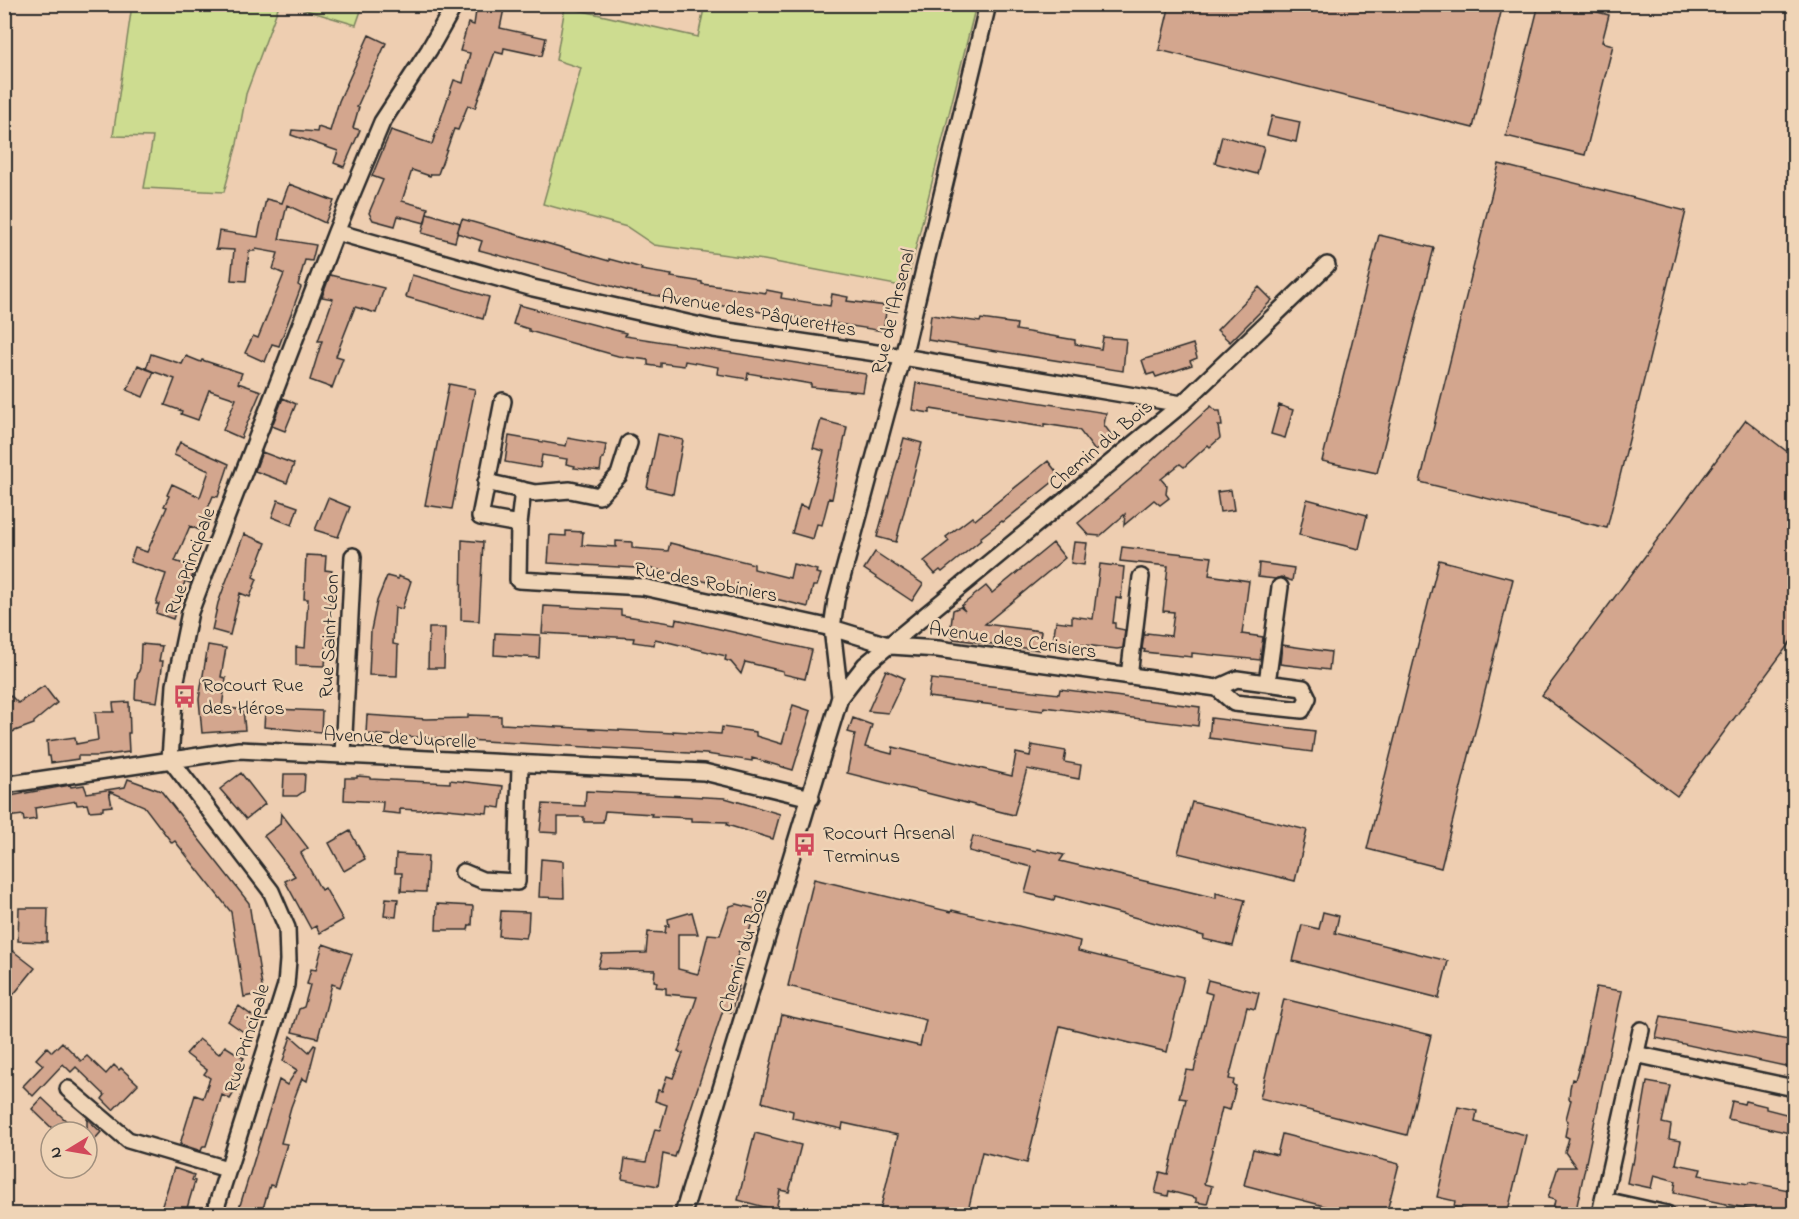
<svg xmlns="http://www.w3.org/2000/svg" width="1799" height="1219" font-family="'Indie Flower',sans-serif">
<rect width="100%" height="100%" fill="#eeceb1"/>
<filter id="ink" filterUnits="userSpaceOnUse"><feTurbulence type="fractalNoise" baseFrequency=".0167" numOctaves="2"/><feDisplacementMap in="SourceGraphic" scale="12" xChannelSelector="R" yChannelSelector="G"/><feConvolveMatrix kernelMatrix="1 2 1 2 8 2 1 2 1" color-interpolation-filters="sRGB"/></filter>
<g filter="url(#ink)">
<!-- green -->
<path fill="#cddc90" stroke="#7c845e" stroke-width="1.5" d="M 705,4 L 976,5 L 906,287 L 764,260 L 654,245 L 627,227 L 543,204 L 581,68 L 556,60 L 565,7 L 698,37 Z
M 132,5 L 279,5 L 246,94 L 237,144 L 224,192 L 144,188 L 153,137 L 113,136 Z
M 289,5 L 363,4 L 363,5 L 356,25 Z"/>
<!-- building -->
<path fill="#d3a68e" stroke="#2b2b2b" stroke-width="1.5" d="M 477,4 L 505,4 L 500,28 L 546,38 L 542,56 L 504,48 L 503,54 L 495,52 L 475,108 L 468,105 L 458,130 L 454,129 L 438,174 L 431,174 L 430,176 L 412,170 L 402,201 L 428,208 L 425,223 L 398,216 L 395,226 L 373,220 L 369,213 L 383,180 L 372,176 L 391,130 L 432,144 L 454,80 L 463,83 L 470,53 L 460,51 L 468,23 L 474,25 Z
M 1170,4 L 1503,4 L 1473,128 L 1159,50 Z
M 1539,4 L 1567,4 L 1609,15 L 1602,42 L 1613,45 L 1585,155 L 1506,136 Z
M 369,35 L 386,43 L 357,107 L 359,107 L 353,128 L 360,130 L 344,167 L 334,163 L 338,151 L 291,135 L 292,130 L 317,132 L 318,127 L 330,131 L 339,101 Z
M 1272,116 L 1300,122 L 1296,142 L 1267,135 Z
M 1222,136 L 1264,147 L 1257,174 L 1215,163 Z
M 1499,164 L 1686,211 L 1607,528 L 1420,482 Z
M 289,184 L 334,201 L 325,223 L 287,205 L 279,239 L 316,245 L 312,261 L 305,260 L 298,285 L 301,287 L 279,346 L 272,344 L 265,362 L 245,353 L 253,336 L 258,338 L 284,274 L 273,269 L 278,253 L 256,249 L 255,251 L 249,251 L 246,281 L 231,280 L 234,250 L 216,249 L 219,231 L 258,237 L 266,199 L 282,203 Z
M 427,213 L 460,223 L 455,242 L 422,233 Z
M 462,219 L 609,261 L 609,259 L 642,268 L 641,270 L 672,275 L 671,277 L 702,282 L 702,284 L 766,293 L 766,290 L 782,293 L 781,298 L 830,306 L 832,294 L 848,297 L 847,301 L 887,306 L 883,331 L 633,292 L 586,279 L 479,250 L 482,241 L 457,233 Z
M 1379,235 L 1434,248 L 1377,473 L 1322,461 Z
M 330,275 L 384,288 L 376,313 L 355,307 L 336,356 L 343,358 L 332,388 L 310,380 L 322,341 L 318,341 L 333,299 L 322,297 Z
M 412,275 L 489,297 L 483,319 L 406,297 Z
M 1259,287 L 1272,300 L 1230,342 L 1217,330 Z
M 519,305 L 626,333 L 625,336 L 866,374 L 863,392 L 811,387 L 811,384 L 748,373 L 747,379 L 717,374 L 718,367 L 685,361 L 684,366 L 661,363 L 661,367 L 648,365 L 648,360 L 618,356 L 529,331 L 529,329 L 513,324 Z
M 931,315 L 980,322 L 981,319 L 1017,324 L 1016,330 L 1075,340 L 1075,344 L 1101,349 L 1103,337 L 1126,339 L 1123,371 L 928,340 Z
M 1193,344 L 1197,358 L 1190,361 L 1192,365 L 1156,377 L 1154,373 L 1147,375 L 1142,360 Z
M 151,354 L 182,364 L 186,356 L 201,362 L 202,360 L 242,373 L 238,383 L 261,391 L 241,438 L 223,430 L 236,399 L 209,390 L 198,420 L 181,414 L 182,411 L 165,405 L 175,379 L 146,369 Z
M 138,365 L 154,372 L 143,397 L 127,390 Z
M 916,383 L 1106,413 L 1104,425 L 1113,437 L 1095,451 L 1080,431 L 1076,429 L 1044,424 L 1044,427 L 930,409 L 930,413 L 912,410 Z
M 449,384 L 475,389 L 452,509 L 425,505 Z
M 283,398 L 296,404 L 285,431 L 272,426 Z
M 1279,405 L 1293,410 L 1285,438 L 1271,434 Z
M 1211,406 L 1216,411 L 1220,411 L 1222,426 L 1218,426 L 1220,438 L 1210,447 L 1208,445 L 1184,467 L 1180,464 L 1161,479 L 1167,486 L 1166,494 L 1169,498 L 1160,505 L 1154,500 L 1124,525 L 1125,514 L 1100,536 L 1089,535 L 1078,523 L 1148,464 Z
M 821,420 L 847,427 L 832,499 L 829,498 L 822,525 L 817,524 L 813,539 L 792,533 L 800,505 L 808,508 L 824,451 L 813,448 Z
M 1746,420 L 1794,457 L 1794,637 L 1677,796 L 1542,695 Z
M 658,434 L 683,440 L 673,494 L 647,488 Z
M 509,436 L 566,446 L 568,438 L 606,445 L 604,458 L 602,458 L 600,471 L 574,468 L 575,466 L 566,464 L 567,459 L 542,455 L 540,468 L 505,462 Z
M 904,438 L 922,443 L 896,542 L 877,537 Z
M 180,442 L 229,464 L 218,497 L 213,496 L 199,530 L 190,526 L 175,561 L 195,568 L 190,583 L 185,581 L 173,619 L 156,613 L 159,604 L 156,604 L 166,574 L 130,562 L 135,548 L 147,552 L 167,507 L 164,506 L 169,496 L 167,495 L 172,484 L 200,497 L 209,471 L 174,455 Z
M 262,452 L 294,464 L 287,483 L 255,471 Z
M 1048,461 L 1058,474 L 1053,479 L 1054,481 L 1003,522 L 1002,521 L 980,538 L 981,540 L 942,572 L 940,570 L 935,574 L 924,561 L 949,541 L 946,537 L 972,517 L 975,520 Z
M 1231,490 L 1234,510 L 1220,512 L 1217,492 Z
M 328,498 L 350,507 L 338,537 L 315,530 Z
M 1307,499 L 1367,515 L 1359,549 L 1299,535 Z
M 278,500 L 298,507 L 292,525 L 272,517 Z
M 566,531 L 583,532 L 582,545 L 616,547 L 616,541 L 632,542 L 632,548 L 668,551 L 670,543 L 754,564 L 754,569 L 790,578 L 793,564 L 817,570 L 816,573 L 821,574 L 817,586 L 813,586 L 808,607 L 655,569 L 548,563 L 550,535 L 566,536 Z
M 244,534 L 266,543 L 253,577 L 257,579 L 250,597 L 240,593 L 230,635 L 212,630 L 218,603 Z
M 462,540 L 483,542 L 479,621 L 461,620 Z
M 1074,542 L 1087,543 L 1084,565 L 1071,563 Z
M 1053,543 L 1065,558 L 985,624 L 1041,631 L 1039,650 L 954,639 L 950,634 L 953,610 L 960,607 L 965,611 L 961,606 L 986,586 L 992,593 Z
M 1122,547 L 1212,557 L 1209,575 L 1249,581 L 1242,634 L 1263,637 L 1260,660 L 1192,653 L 1192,657 L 1144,652 L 1145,650 L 1142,649 L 1144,635 L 1147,635 L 1147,633 L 1171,636 L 1174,612 L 1163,611 L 1168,566 L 1120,561 Z
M 875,552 L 923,584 L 912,601 L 864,569 Z
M 306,555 L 326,556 L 325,570 L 332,571 L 325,666 L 296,665 L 296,647 L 305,648 L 308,599 L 304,599 Z
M 1439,560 L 1513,579 L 1441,868 L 1367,849 Z
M 1259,563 L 1294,568 L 1292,581 L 1281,577 L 1275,579 L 1258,577 Z
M 1100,564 L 1124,567 L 1121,599 L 1116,598 L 1113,623 L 1115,623 L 1115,628 L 1125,630 L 1123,648 L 1117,649 L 1053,641 L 1056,621 L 1072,623 L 1072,616 L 1093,619 Z
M 387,576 L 398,579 L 398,576 L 411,581 L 402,609 L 395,607 L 393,644 L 398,645 L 397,676 L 369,675 L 371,630 L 377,601 Z
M 544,606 L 621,610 L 621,615 L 675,624 L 676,619 L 812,650 L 805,679 L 783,674 L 783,671 L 745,662 L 741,674 L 731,662 L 725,660 L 726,656 L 655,639 L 654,645 L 633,642 L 634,638 L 542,633 Z
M 429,628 L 445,628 L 444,668 L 428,668 Z
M 495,633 L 540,635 L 539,658 L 494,655 Z
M 141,644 L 162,646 L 159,661 L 163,661 L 157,702 L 135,699 L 136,679 L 140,668 Z
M 208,645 L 226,648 L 221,677 L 226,678 L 222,707 L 243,710 L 245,730 L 202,733 L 199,699 Z
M 1282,645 L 1331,652 L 1329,670 L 1280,664 Z
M 886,670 L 904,678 L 896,696 L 888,713 L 868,711 Z
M 931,679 L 1059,694 L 1060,689 L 1200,707 L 1198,726 L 1044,707 L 1043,711 L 928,697 Z
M 44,686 L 57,703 L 34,722 L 34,724 L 12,732 L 4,722 L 4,702 L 11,696 L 18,703 Z
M 129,702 L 130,733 L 128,733 L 129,752 L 99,756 L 78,756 L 78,759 L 51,763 L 50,756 L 48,756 L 47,741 L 75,737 L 76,744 L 98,740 L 95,712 L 114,712 L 113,703 Z
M 793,705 L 811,711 L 793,770 L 752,758 L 752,761 L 706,754 L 366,734 L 367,715 L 426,719 L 468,718 L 468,715 L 501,716 L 501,724 L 673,733 L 673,731 L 721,734 L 722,727 L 756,732 L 756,736 L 782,744 Z
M 274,709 L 322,711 L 321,732 L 264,727 L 265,711 L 274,712 Z
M 853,718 L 872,725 L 865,747 L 892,754 L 893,747 L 1012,776 L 1016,753 L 1030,756 L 1032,745 L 1066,751 L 1064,762 L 1081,765 L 1079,779 L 1027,769 L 1014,815 L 847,773 L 855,734 L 848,732 Z
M 1211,718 L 1315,731 L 1312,752 L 1209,738 Z
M 241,773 L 265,804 L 246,819 L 220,789 Z
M 284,774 L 305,774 L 304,791 L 297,796 L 283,796 Z
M 357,776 L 370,777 L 370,779 L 450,783 L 450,780 L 503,786 L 500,808 L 488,806 L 487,813 L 437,808 L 419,810 L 400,809 L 400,814 L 382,812 L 383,802 L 344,800 L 345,778 L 357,778 Z
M 128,779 L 161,791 L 249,903 L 263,993 L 244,997 L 231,912 L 175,841 L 172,843 L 144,806 L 109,791 L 112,806 L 103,807 L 103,810 L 89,811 L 87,804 L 77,805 L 76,801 L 35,808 L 36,819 L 24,821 L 23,815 L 7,817 L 4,797 L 70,785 L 71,787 L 84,785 L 87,793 L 125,787 Z
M 586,791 L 725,798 L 780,814 L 773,839 L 727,825 L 728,822 L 691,821 L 691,818 L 651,816 L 652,814 L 605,811 L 603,822 L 584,822 L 584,817 L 558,817 L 558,833 L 540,832 L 543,804 L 585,806 Z
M 1192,802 L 1307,830 L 1295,881 L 1178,853 Z
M 281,813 L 308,848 L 301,853 L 321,890 L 325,888 L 343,920 L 320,933 L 316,926 L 311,929 L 285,881 L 295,876 L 264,836 L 280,824 Z
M 350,831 L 365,859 L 344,871 L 329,843 Z
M 973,836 L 1036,851 L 1037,849 L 1064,855 L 1060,861 L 1216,898 L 1216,893 L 1245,900 L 1233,946 L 1203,939 L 1204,936 L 1055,896 L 1054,900 L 1025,893 L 1032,867 L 969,851 Z
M 396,854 L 428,856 L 426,892 L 401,891 L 402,873 L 395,873 Z
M 541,859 L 563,861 L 564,898 L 539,897 Z
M 814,879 L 951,912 L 952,910 L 1080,941 L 1078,951 L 1184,977 L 1167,1052 L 1060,1026 L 1027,1163 L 982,1152 L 967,1215 L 879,1215 L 898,1135 L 843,1123 L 842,1129 L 792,1118 L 793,1111 L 762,1102 L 782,1015 L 920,1046 L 926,1020 L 788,986 Z
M 386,898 L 398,899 L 396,917 L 384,916 Z
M 437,904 L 473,906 L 472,925 L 469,925 L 468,930 L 436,930 Z
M 737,904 L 756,909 L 743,952 L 739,951 L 729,983 L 739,986 L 731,1012 L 723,1010 L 675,1157 L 663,1154 L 658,1186 L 622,1179 L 625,1159 L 646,1162 L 655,1129 L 660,1130 L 667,1105 L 655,1101 L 658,1090 L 662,1091 L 667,1076 L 673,1078 L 683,1053 L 678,1052 L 697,997 L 666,994 L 666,988 L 656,987 L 657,982 L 654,981 L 655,970 L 598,968 L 602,954 L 646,953 L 648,932 L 665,933 L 666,926 L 669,926 L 668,919 L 692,912 L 698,934 L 678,934 L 678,969 L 698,974 L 708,934 L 720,935 L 730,906 Z
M 19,908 L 48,908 L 47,942 L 18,941 Z
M 501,911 L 529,912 L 528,931 L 526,938 L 499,936 Z
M 1323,912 L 1339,916 L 1335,933 L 1448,961 L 1439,998 L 1293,961 L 1302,925 L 1319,929 Z
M 323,944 L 352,954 L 340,987 L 332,984 L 318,1038 L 292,1032 L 299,1009 L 304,1007 L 310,985 L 307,984 L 311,969 L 316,970 Z
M 13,951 L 35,968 L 14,994 L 4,988 L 4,962 Z
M 1208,980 L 1259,993 L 1255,1009 L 1247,1007 L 1229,1079 L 1234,1080 L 1233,1085 L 1236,1086 L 1230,1110 L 1222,1108 L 1204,1184 L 1212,1186 L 1207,1204 L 1196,1202 L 1196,1198 L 1169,1191 L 1168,1196 L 1155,1193 L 1160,1172 L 1168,1174 L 1186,1099 L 1179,1098 L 1186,1070 L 1194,1071 L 1212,994 L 1205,992 Z
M 1596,987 L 1622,991 L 1575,1215 L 1552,1215 L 1555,1200 L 1548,1198 L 1558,1167 L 1576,1167 L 1565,1152 L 1569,1138 L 1565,1136 L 1568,1121 L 1566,1119 L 1571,1100 L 1569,1099 L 1570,1088 L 1572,1079 L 1575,1080 L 1582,1055 Z
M 1284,999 L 1431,1035 L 1407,1135 L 1260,1098 Z
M 239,1006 L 255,1018 L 245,1033 L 228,1021 Z
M 1661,1016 L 1794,1041 L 1794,1068 L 1656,1038 Z
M 291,1036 L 309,1052 L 314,1045 L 316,1046 L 307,1081 L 302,1078 L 291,1107 L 281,1143 L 287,1144 L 274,1186 L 270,1185 L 261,1215 L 237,1215 L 279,1080 L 287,1085 L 297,1070 L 283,1061 Z
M 199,1039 L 219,1054 L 225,1046 L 244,1058 L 230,1080 L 238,1086 L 230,1099 L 222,1095 L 206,1146 L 203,1146 L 201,1151 L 180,1144 L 195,1095 L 203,1098 L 210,1078 L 204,1074 L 207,1070 L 186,1054 Z
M 62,1042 L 81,1061 L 87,1056 L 106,1074 L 114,1065 L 119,1070 L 121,1068 L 138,1084 L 113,1110 L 102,1099 L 105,1095 L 76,1067 L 71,1072 L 63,1064 L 33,1096 L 23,1086 L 43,1065 L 36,1059 L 47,1047 L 52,1052 Z
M 1647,1082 L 1670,1086 L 1662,1123 L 1671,1125 L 1669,1139 L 1681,1141 L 1676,1164 L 1701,1169 L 1699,1175 L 1748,1184 L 1749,1182 L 1794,1191 L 1794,1215 L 1777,1215 L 1674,1193 L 1676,1181 L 1654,1175 L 1651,1188 L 1627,1183 L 1631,1163 L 1633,1164 Z
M 42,1098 L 78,1132 L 56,1132 L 32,1109 Z
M 1732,1101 L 1744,1104 L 1745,1101 L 1766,1106 L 1766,1109 L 1794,1116 L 1794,1134 L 1728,1119 Z
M 1458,1107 L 1477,1111 L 1475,1122 L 1526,1135 L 1507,1215 L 1483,1215 L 1454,1207 L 1455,1201 L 1437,1197 Z
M 87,1119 L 101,1132 L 87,1148 Z
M 755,1133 L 801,1145 L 789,1192 L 780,1190 L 776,1210 L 738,1200 Z
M 1282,1134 L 1399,1164 L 1386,1215 L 1359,1215 L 1244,1185 L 1253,1149 L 1277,1155 Z
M 174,1168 L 194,1175 L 192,1180 L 195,1181 L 185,1215 L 159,1215 Z"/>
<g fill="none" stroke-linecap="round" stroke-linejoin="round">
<defs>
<path id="minor" d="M 336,232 L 533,288 L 714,329 L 903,357 L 1182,404
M 503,401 L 480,517 L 519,524
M 486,482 L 535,493 L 570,490 L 599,496 L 619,475 L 629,443
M 523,490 L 519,524 L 518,580 L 643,587 L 832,628 L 891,646 L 938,649 L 1217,688 L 1237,679 L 1303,688 L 1308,698 L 1302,710 L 1234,703 L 1217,688
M 1129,676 L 1141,577
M 1267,683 L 1280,587
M 840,697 L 832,628 L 836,600 L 887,411 L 903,357 L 988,4
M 343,754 L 353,556
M 4,785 L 239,750 L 704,772 L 811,798
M 463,872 L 482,880 L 517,882 L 520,764
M 1635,1054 L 1794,1088
M 68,1089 L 128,1140 L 227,1169
M 1604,1200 L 1667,1214
M 214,1214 L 286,985 L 288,960 L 287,928 L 271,891 L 170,759 L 175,685 L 190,612 L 336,232 L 382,122 L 429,50 L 455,4
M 683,1214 L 840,697 L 865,665 L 1182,404 L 1327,265
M 1600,1214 L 1641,1030"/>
</defs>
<!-- minor casing -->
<use href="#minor" stroke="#2b2b2b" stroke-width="20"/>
<!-- minor -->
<use href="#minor" stroke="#efd4b6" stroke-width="15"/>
</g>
</g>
<!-- icons -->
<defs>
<symbol id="bus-bare" viewBox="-9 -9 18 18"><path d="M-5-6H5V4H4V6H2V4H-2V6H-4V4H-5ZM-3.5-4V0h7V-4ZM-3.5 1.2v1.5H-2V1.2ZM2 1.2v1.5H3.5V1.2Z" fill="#d1495b" stroke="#efd4b6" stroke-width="2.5" paint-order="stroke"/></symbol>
</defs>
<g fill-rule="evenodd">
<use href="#bus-bare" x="168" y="680" width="33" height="33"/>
<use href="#bus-bare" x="788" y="828" width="33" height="33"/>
</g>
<g text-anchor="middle" stroke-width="5" stroke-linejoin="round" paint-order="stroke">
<!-- street labels -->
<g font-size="20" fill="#2b2b2b" stroke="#efd4b6">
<text transform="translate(892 311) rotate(-76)" y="7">Rue de l'Arsenal</text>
<text transform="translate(759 312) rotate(10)" y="7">Avenue des Pâquerettes</text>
<text transform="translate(1100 444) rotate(-40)" y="7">Chemin du Bois</text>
<text transform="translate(189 561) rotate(-70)" y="7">Rue Principale</text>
<text transform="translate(706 581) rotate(11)" y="7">Rue des Robiniers</text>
<text transform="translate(328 636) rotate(-87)" y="7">Rue Saint-Léon</text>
<text transform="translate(1013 639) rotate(8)" y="7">Avenue des Cerisiers</text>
<text transform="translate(400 737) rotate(3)" y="7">Avenue de Juprelle</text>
<text transform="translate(742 950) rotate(-73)" y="7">Chemin du Bois</text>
<text transform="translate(246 1038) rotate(-73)" y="7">Rue Principale</text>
</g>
<!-- poi labels -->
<g font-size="20" fill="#2b2b2b" stroke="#efd4b6" text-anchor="start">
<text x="202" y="691">Rocourt Rue<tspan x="202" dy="23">des Héros</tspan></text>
<text x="823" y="839">Rocourt Arsenal<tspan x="823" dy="23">Terminus</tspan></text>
</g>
</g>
<!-- margin -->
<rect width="1799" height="1219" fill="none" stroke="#efd4b6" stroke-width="24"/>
<rect x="12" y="12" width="1775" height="1195" fill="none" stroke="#2b2b2b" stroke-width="2" filter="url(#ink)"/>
<!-- north arrow -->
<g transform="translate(69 1150) rotate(259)"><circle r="28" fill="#efd4b6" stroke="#a1907e" stroke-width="1.5"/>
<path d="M0-4.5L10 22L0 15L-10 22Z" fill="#d1495b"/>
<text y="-9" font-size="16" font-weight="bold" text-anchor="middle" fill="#2b2b2b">N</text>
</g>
</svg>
